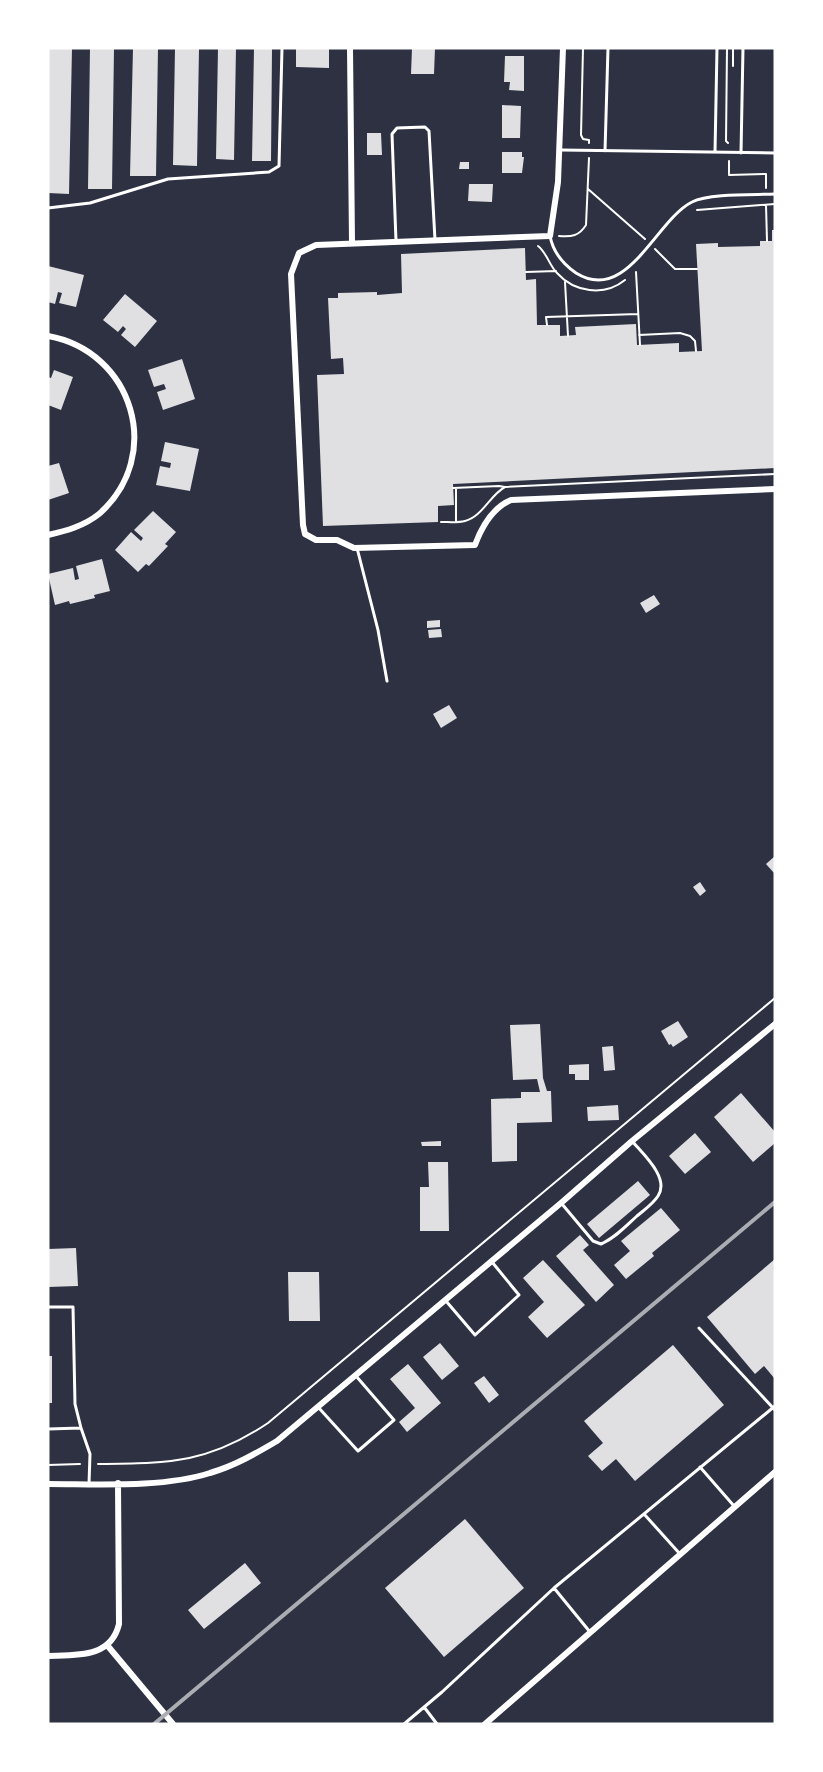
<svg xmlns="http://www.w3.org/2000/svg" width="823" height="1772" font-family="Commissioner,sans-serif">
<rect width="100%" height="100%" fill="#2d3142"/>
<!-- building -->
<path fill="#e0e0e3" d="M 48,48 L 72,48 L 69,194 L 48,193 Z
M 90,48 L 114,48 L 112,189 L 88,189 Z
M 133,48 L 158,48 L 156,176 L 130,176 Z
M 175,48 L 199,48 L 197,166 L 173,165 Z
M 218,48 L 236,48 L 234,160 L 216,159 Z
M 254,48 L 272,48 L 271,161 L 252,161 Z
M 296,48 L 329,48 L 329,68 L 296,67 Z
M 412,48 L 435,48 L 434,74 L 411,74 Z
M 505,56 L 524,56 L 524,91 L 509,90 L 510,82 L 504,82 Z
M 502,105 L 521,106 L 520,138 L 502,138 Z
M 367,133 L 381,133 L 382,155 L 367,155 Z
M 502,152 L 522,152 L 522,157 L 524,157 L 522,173 L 502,173 Z
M 460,162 L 469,162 L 469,169 L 459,169 Z
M 469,184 L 493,184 L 492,202 L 468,201 Z
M 772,230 L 775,230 L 775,468 L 453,484 L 454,505 L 438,506 L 438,522 L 323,526 L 317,375 L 344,374 L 343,358 L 331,359 L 328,298 L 338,298 L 338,293 L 377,292 L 377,295 L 402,293 L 401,254 L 525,248 L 526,280 L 536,279 L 537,325 L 560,325 L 560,336 L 576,335 L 575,327 L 636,324 L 637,345 L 679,343 L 679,352 L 702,351 L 696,244 L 718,243 L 718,247 L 760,246 L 760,241 L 772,241 Z
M 48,266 L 84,275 L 76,307 L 59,303 L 62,293 L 58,292 L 55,304 L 48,302 Z
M 125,294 L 157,321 L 135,347 L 121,335 L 126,329 L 123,326 L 118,332 L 103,320 Z
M 182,359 L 195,399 L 163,410 L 157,392 L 166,389 L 164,384 L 154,387 L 148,370 Z
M 54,370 L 73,377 L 61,410 L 48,405 L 48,377 L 51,378 Z
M 165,442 L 199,449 L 190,491 L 156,485 L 160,466 L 170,468 L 171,463 L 161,461 Z
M 59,463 L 69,493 L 48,500 L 48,466 Z
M 153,511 L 176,532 L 165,544 L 168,546 L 149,566 L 146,564 L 138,572 L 115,550 L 131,532 L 141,541 L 143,538 L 134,530 Z
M 102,559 L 110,591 L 94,595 L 95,598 L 70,604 L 69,601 L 55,605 L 48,574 L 73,568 L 75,580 L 79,579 L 76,566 Z
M 654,595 L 660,604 L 646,613 L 640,603 Z
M 440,620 L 440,627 L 427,628 L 427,621 Z
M 441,629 L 442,637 L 429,638 L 428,630 Z
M 449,705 L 457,718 L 441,728 L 433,714 Z
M 775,856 L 775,872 L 774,873 L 766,864 Z
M 700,882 L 706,891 L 700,896 L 693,887 Z
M 678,1021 L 688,1037 L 673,1047 L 671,1044 L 669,1045 L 661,1031 Z
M 540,1024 L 543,1078 L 547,1091 L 551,1091 L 552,1122 L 517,1123 L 517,1161 L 492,1162 L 491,1099 L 521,1098 L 521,1092 L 540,1092 L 537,1079 L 513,1080 L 510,1025 Z
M 613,1046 L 615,1070 L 604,1071 L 602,1047 Z
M 589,1064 L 589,1080 L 575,1080 L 575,1074 L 569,1074 L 569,1065 Z
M 741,1093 L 775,1132 L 775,1143 L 753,1162 L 714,1117 Z
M 618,1105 L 619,1120 L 588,1121 L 587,1107 Z
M 695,1133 L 711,1152 L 685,1174 L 669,1156 Z
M 441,1141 L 441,1146 L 422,1146 L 421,1142 Z
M 428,1162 L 448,1162 L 449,1231 L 420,1231 L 420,1187 L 429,1187 Z
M 638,1181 L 650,1195 L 599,1238 L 587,1224 Z
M 661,1208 L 680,1230 L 652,1253 L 654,1256 L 626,1279 L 614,1265 L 630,1251 L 621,1241 Z
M 580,1235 L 589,1245 L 583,1250 L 614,1285 L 596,1302 L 556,1256 Z
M 76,1248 L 78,1286 L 48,1287 L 48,1249 Z
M 775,1259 L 775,1379 L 764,1366 L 755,1374 L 707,1317 Z
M 543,1260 L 585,1305 L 547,1338 L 528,1317 L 544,1302 L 523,1278 Z
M 288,1272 L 319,1272 L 320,1321 L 289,1321 Z
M 440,1343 L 459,1366 L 442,1380 L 423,1357 Z
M 673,1345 L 724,1405 L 635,1481 L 616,1459 L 602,1471 L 588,1456 L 603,1443 L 584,1421 Z
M 48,1356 L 52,1356 L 52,1403 L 48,1403 Z
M 408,1364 L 441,1403 L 407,1432 L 399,1422 L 415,1408 L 390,1379 Z
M 484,1376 L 499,1395 L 489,1403 L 474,1383 Z
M 465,1519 L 524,1588 L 444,1657 L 385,1588 Z
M 245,1563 L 261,1583 L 204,1629 L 188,1610 Z"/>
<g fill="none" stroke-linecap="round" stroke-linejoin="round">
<!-- path -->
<path stroke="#fff" stroke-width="2" d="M 583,48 L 581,135 L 583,139 L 589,140 L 589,143
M 727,48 L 726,141 L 728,143
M 733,66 L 733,48
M 729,161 L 729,175 L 766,174 L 766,188
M 588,189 L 645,239
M 766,205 L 767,241
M 697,210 L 775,204
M 559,236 C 572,237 579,236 586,225 L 589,158
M 538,246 C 547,253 549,265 557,273 C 574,292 604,297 625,280
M 655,249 L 675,269 L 697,269
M 526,272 L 556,271
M 636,272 L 640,345
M 565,282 L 568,336
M 547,325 L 546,317 L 638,314
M 639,335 L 680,333 L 690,336 L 695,341 L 696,351
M 453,488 L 499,486 L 505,487
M 456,488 L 456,521
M 441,522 C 449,522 458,523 465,521 C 482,517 490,495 505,487 L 775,474
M 98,1464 C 168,1463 207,1464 268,1423 L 775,998
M 48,1465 L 80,1464"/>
<!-- service -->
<path stroke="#fff" stroke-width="3" d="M 561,150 L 775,153
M 605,151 L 608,48
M 715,152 L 717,48
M 741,153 L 743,48
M 48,208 L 90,203 L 168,179 L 269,172 L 279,166 L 282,48
M 550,236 C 553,252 563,264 576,273 C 627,305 656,220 692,202 C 709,193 755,195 775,194
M 396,241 L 392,134 L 397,128 L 425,127 L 429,131 L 435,240
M 357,548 L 378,630 L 387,681
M 562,1204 L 593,1241 L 601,1244 C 615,1238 626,1226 637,1216 C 644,1210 653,1204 658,1196 C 670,1178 643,1154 632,1141
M 446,1301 L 475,1335 L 519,1295 L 492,1262
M 48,1307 L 73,1307 L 75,1404 L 81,1428
M 699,1328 L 775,1410
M 318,1407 L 358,1451 L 394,1420 L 356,1376
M 48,1429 L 81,1428 L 90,1454 L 89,1484
M 700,1467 L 734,1506
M 644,1514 L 680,1554
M 554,1588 L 590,1632
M 424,1707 L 437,1724
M 404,1724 L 442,1692 L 554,1588 L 775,1406"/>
<!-- minor -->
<path stroke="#fff" stroke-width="6" d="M 350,48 L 352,243
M 563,48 L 558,182 L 550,236 L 316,245 L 299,253 L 291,274 L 303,525 L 305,534 L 316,540 L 337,540 L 354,548 L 475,545 C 482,526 492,508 511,500 L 775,489
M 48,336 C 133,351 165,456 99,514 C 84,526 66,531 48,535
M 48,1484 C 98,1484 163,1488 210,1473 C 234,1466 255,1454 277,1441 L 561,1203 L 632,1141 L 775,1024
M 107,1645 L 173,1724
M 48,1656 C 77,1655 111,1658 119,1624 L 118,1483
M 485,1724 L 775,1472"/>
<!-- rail -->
<path stroke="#abadb3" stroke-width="4" d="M 154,1724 L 775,1202"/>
</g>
<!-- border -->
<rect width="823" height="1772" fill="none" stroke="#ffffff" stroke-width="99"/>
</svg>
